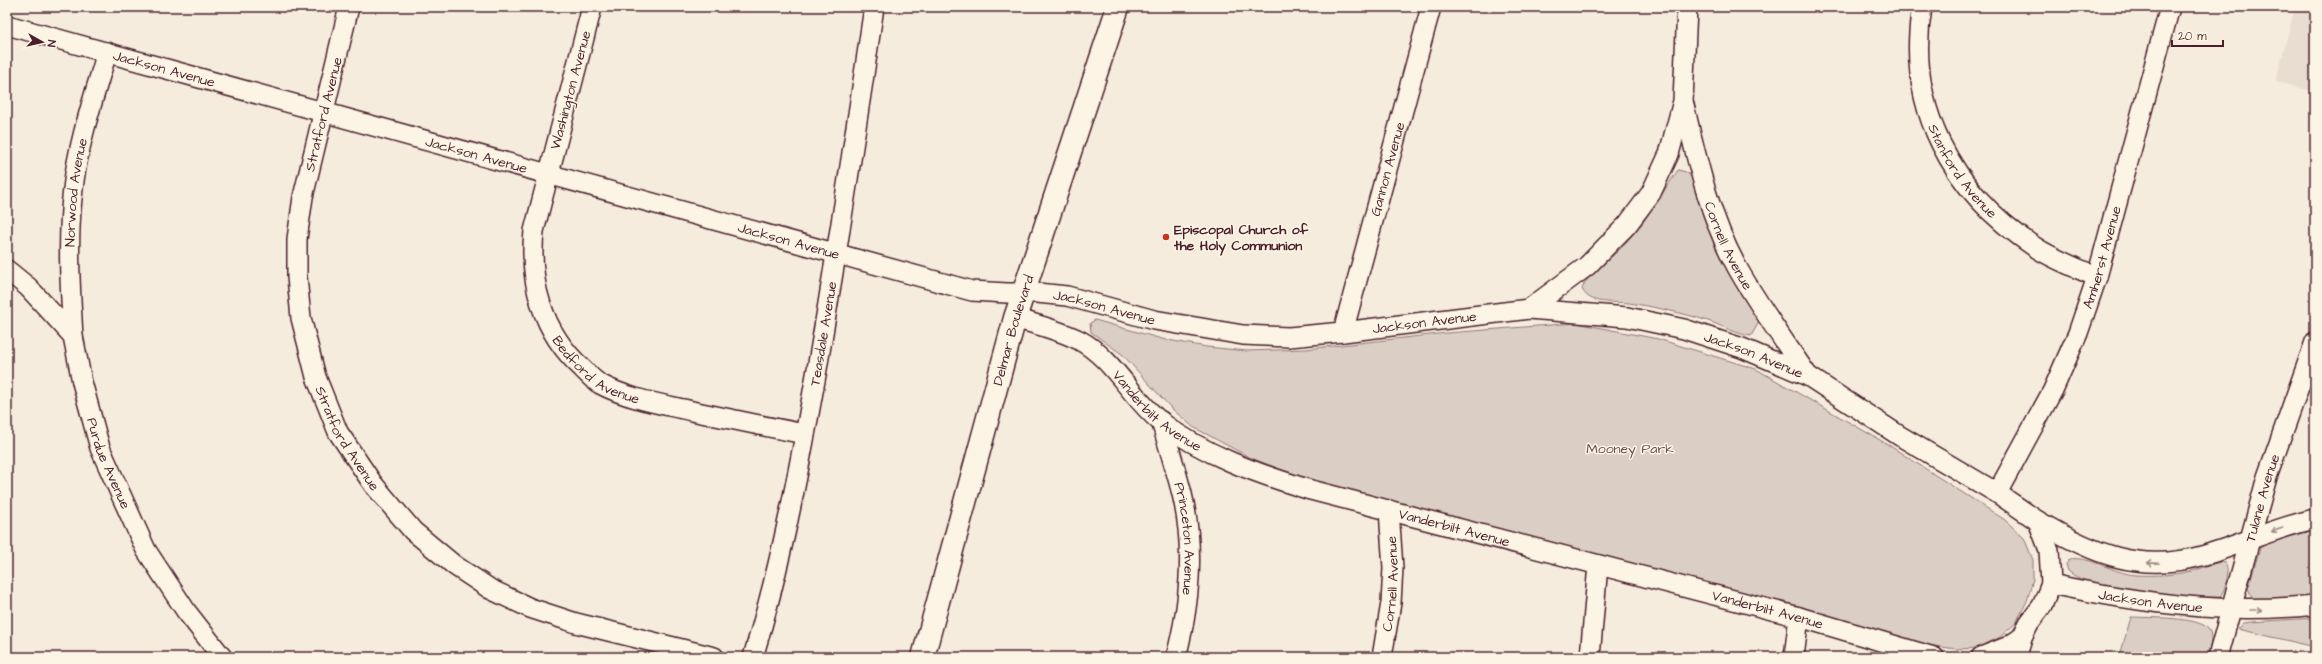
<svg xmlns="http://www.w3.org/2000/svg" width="2322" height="664" font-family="'Architects Daughter',sans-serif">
<rect width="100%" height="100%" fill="#f5ecde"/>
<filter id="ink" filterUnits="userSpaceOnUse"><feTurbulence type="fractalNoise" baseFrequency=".025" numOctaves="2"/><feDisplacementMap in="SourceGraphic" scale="8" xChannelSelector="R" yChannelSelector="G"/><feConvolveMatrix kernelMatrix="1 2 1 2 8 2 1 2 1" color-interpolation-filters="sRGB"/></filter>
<g filter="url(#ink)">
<!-- built -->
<path fill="#e8ddd0" d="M 2295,7 L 2315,7 L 2315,92 L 2276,81 Z"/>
<!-- green -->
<path fill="#dbcec4" stroke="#927678" d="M 1678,170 L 1686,172 L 1692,177 C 1703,211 1714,243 1732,274 C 1741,290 1754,304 1759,322 L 1751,336 C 1736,334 1723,326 1708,321 C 1683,313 1655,307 1629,303 C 1613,301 1590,306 1582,289 L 1585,282 L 1620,249 L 1642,224 Z
M 1095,320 L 1162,339 L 1207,347 L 1247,351 L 1306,349 L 1447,333 L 1576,323 L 1658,339 L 1756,369 L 1887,444 L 2005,520 L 2024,538 L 2033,560 L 2033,579 L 2027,601 L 2016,623 L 2000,637 L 1980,648 L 1956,649 L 1927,645 L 1299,477 L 1249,457 L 1193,427 L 1171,408 L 1123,355 L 1091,332 L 1090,323 Z
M 2315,530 L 2315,598 L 2254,602 L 2248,588 L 2260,548 L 2267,543 Z
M 2070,559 C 2091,556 2113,573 2135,575 C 2155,576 2179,575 2199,569 C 2208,566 2215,561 2225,563 C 2231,575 2225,591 2217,601 C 2183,598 2092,593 2068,571 L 2066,564 Z
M 2131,617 C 2148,618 2201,616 2209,630 C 2214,638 2209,649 2207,657 L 2138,657 L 2121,652 Z
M 2315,618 L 2315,647 L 2238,629 L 2244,623 L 2252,622 Z"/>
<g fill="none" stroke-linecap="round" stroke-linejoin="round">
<defs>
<g id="minor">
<path id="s1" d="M 349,7 L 303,197 L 297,239 L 297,277 L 301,318 L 316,377 L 338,432 L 373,484 L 413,531 L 454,565 L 490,589 L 530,608 L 576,623 L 714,657"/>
<path id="s2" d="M 592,7 L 534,231 C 529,282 542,332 582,368 C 587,373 593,380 600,384 C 628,399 661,404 692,411 C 730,419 767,427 805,434"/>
<path id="s3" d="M 1922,7 C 1905,107 1952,192 2035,247 C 2053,259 2077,268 2097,277"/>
<path id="s4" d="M 7,25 L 972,291 L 1007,293 L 1037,293 L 1067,296 L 1154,320 L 1243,335 L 1289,337 L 1343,332 L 1529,309 L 1627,317 L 1684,329 L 1742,348 L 1808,376 L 1900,436 L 1997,493 L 2038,521 L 2049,550 L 2051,584 L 2042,606 L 2029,623 L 2022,637 L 2017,657"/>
<path id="s5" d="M 1684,105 C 1697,161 1710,219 1738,269 C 1759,306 1784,341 1808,376"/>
<path id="s6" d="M 7,270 L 28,287 L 73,336 L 82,382 L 100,448 L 121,495 L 146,550 L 186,611 L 222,657"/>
<path d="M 1529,309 L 1587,266 L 1627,225 L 1651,193 L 1669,154 L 1683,101 L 1687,7"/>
<path id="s7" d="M 1015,318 C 1037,325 1059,330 1079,340 C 1113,358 1131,398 1161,422 C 1204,455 1256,473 1307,489 L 1799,617 L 1934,657"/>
<path id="s8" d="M 1343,332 L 1431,7"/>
<path id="s9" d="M 73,336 C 70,286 67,238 73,189 C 78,143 94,97 107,52"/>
<path id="s10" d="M 1161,421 C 1168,445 1176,470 1182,494 C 1195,548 1190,604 1176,657"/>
<path id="s11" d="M 1997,493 L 2053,390 L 2078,333 L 2097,277 L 2170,7"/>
<path d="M 2038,521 C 2093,554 2140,574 2205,555 C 2242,544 2277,527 2315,519"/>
<path id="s12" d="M 2051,584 C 2139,603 2225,615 2315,605"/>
<path id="s13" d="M 753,657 C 781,565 799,470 816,375 C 837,252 856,130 874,7"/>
<path id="s14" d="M 1382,657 L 1391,603 L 1393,568 L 1389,510"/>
<path d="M 1590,657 L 1598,565"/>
<path d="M 1794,657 L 1799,617"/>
<path d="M 1981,657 L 2009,646 L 2022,637"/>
<path id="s15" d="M 2218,657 L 2267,477 L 2315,342"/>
</g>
<g id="major">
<path id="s16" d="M 923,657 L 1015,318 L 1118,7"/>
</g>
</defs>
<!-- minor casing -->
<use href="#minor" stroke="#4a1f2b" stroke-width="22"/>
<!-- major casing -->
<use href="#major" stroke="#4a1f2b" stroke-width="25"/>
<!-- minor -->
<use href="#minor" stroke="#fcf5e5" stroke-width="19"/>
<!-- major -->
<use href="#major" stroke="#fcf5e5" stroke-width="22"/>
</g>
<!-- one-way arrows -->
<defs><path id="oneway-shaft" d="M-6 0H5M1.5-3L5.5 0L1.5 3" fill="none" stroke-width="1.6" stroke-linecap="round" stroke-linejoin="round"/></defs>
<g stroke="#a38a88">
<use href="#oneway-shaft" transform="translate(2277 530) rotate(161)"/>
<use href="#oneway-shaft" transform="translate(2153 563) rotate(-178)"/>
<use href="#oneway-shaft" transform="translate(2256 610)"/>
</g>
</g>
<!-- markers -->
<circle fill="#c8321e" stroke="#fcf5e5" stroke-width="1.5" cx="1166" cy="237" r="4"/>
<g text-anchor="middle" stroke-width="3" stroke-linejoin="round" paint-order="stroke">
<!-- street labels -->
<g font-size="14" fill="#4a1f2b" stroke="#fcf5e5">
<text dy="5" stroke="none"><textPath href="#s4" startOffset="163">Jackson Avenue</textPath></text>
<text transform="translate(570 90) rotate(-75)" y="5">Washington Avenue</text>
<text transform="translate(323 114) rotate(-76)" y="5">Stratford Avenue</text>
<text dy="5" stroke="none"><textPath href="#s4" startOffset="487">Jackson Avenue</textPath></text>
<text dy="5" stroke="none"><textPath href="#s8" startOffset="169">Gannon Avenue</textPath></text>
<text dy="5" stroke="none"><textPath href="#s3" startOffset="175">Stanford Avenue</textPath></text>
<text dy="5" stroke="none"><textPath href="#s9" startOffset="144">Norwood Avenue</textPath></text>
<text dy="5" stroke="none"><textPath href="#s4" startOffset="811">Jackson Avenue</textPath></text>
<text dy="5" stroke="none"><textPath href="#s5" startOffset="148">Cornell Avenue</textPath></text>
<text dy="5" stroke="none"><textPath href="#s11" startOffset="259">Amherst Avenue</textPath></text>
<text dy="5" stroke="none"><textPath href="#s4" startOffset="1135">Jackson Avenue</textPath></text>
<text dy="5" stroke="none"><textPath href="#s4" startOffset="1459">Jackson Avenue</textPath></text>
<text dy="5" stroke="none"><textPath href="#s16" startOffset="339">Delmar Boulevard</textPath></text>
<text dy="5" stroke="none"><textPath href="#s13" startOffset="331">Teasdale Avenue</textPath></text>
<text dy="5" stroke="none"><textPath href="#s4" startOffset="1795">Jackson Avenue</textPath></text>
<text dy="5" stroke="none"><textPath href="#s2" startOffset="395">Bedford Avenue</textPath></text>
<text dy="5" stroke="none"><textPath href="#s7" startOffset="174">Vanderbilt Avenue</textPath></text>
<text dy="5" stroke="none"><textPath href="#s1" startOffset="447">Stratford Avenue</textPath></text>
<text dy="5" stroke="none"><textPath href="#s6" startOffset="226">Purdue Avenue</textPath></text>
<text dy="5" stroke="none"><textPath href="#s15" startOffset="165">Tulane Avenue</textPath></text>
<text dy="5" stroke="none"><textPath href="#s7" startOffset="498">Vanderbilt Avenue</textPath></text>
<text dy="5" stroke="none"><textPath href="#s10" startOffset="121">Princeton Avenue</textPath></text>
<text dy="5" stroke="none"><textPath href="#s14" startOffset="74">Cornell Avenue</textPath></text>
<text dy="5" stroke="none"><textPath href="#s12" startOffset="101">Jackson Avenue</textPath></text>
<text dy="5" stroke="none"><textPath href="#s7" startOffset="822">Vanderbilt Avenue</textPath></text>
</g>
<!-- poi labels -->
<g font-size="14" font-weight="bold" fill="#4a1f2b" stroke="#fcf5e5" text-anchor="start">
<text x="1174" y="234">Episcopal Church of<tspan x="1174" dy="16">the Holy Communion</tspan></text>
</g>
<!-- park labels -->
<g font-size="14" fill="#6e4b51" stroke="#fcf5e5">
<text x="1630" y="453">Mooney Park</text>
</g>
</g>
<!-- margin -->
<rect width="2322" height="664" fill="none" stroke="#fcf5e5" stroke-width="24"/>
<rect x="12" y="12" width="2298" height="640" fill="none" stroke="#4a1f2b" stroke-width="1.5" filter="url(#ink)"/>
<!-- north arrow -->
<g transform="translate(42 42) rotate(98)" stroke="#fcf5e5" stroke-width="3" paint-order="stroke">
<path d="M0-3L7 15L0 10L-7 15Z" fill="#4a1f2b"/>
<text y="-6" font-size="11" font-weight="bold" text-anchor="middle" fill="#4a1f2b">N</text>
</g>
<!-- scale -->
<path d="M2172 40v6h51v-6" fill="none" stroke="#4a1f2b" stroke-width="2"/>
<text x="2178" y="40" font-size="12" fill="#4a1f2b" stroke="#fcf5e5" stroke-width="3" paint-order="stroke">20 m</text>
</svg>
